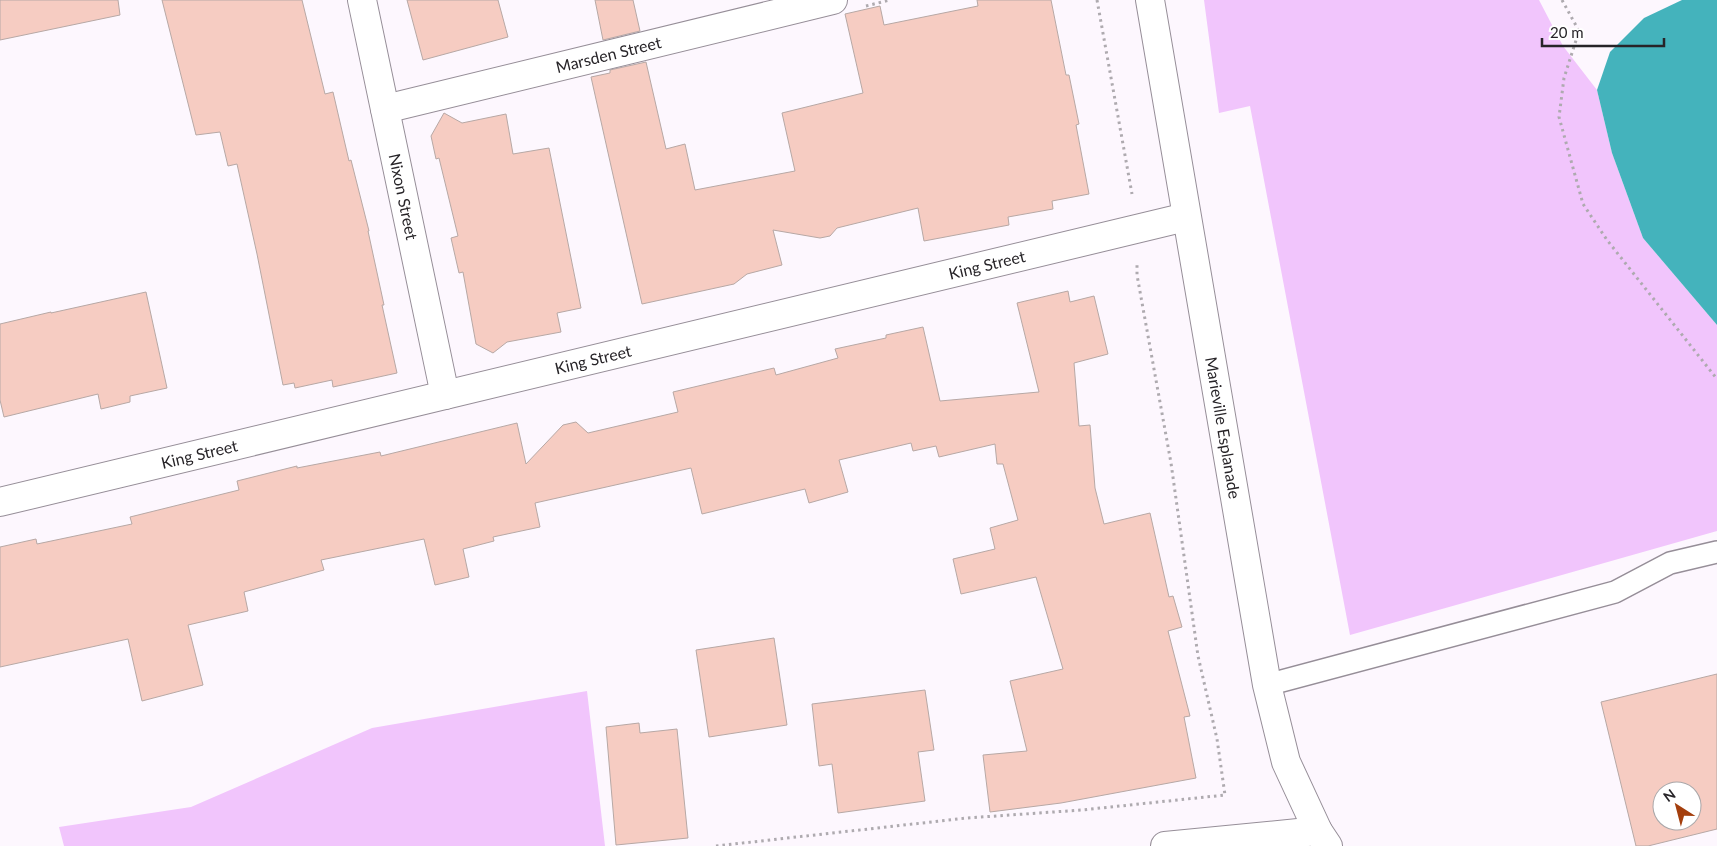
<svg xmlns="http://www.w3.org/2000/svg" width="1717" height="846" font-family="Lato,sans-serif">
<rect width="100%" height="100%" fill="#fdf7fe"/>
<!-- green -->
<path fill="#f1c5fc" d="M 1204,0 L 1539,0 L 1563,46 L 1597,90 L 1612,153 L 1643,238 L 1717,325 L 1717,531 L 1350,635 L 1250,106 L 1219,113 Z
M 587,691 L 605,846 L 64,846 L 59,827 L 191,807 L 372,728 Z"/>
<!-- water -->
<path fill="#44b3bc" d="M 1682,0 L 1717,0 L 1717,325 L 1643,238 L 1612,153 L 1597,90 L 1610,52 L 1644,18 Z"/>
<!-- building -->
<path fill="#f6ccc2" stroke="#b7a8a5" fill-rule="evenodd" d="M 0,0 L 118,0 L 120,15 L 0,40 Z
M 162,0 L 302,0 L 325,94 L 333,92 L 349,161 L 351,160 L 369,231 L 368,231 L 384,305 L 382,305 L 397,373 L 333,387 L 332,380 L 295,388 L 294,383 L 283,385 L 257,254 L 237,164 L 228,166 L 220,132 L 196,135 Z
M 407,0 L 498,0 L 508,37 L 423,60 Z
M 595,0 L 633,0 L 640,31 L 603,40 Z
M 977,0 L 1051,0 L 1066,75 L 1069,75 L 1079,124 L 1076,125 L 1089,194 L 1052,201 L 1053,209 L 1008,217 L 1009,225 L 924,241 L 918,208 L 837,228 L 830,236 L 820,238 L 773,230 L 782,265 L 747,274 L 734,284 L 642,304 L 591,77 L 610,73 L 610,70 L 646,62 L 666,149 L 685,144 L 695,190 L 795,171 L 782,113 L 863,93 L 845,14 L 880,6 L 884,25 L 978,6 Z
M 444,113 L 462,123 L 506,114 L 513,154 L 549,148 L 581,308 L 557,313 L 561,332 L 507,342 L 493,353 L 476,344 L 463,272 L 459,273 L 451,238 L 458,236 L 439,158 L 436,159 L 431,136 Z
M 1068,291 L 1070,302 L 1094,296 L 1108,354 L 1074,363 L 1079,426 L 1090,425 L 1095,488 L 1104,524 L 1150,513 L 1169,597 L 1173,596 L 1182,627 L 1168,631 L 1190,716 L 1184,717 L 1196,778 L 1061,803 L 990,812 L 983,755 L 1027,751 L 1010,681 L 1063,669 L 1036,577 L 961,594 L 953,559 L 995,549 L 990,528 L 1018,520 L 1003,464 L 997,464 L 995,444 L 939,457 L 936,446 L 913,451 L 911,443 L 839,460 L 848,492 L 809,503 L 805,489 L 702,514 L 691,468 L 535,503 L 540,527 L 493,537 L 494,541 L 463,549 L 469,577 L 435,585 L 424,539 L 321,560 L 324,570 L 244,592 L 248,611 L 188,625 L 203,685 L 142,701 L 128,639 L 0,667 L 0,547 L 36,539 L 37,544 L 132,524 L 130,517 L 239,490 L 237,481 L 297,466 L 297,468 L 380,452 L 381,456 L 517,423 L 526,464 L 563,425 L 576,422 L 588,433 L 678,412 L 673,392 L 774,368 L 776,375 L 838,358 L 835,349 L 886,338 L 886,335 L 923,327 L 940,401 L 1039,392 L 1017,303 Z
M 146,292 L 167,388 L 130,396 L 130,402 L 101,409 L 98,394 L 4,417 L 0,400 L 0,324 L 51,312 L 51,313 Z
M 774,638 L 787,725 L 709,737 L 696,650 Z
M 1717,674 L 1717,829 L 1648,846 L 1636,846 L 1601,702 ZM 1662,791 L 1692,791 L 1692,821 L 1662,821 Z
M 925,690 L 934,750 L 918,752 L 925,801 L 838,813 L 832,764 L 819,766 L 812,704 Z
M 639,723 L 640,733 L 677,729 L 688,838 L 616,845 L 606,727 Z"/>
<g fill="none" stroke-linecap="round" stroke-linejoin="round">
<defs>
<path id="service" d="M 1267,685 L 1615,592 L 1670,563 L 1717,552"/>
<g id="minor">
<path id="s1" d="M 362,0 L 445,395"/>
<path id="s2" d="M 1150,0 L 1267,685 L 1286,762 L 1318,831 L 1328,846"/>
<path id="s3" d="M 385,109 L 833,0"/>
<path id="s4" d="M 0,502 L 1186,217"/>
<path d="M 1165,846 L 1318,831"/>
</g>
</defs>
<!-- service casing -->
<use href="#service" stroke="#968e98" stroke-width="24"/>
<!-- minor casing -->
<use href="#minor" stroke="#968e98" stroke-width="30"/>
<!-- path -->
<path stroke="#aeaaaf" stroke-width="3" stroke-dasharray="2.5 4" stroke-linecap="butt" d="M 1097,0 L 1132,194
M 1562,0 L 1579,31 L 1564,78 L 1559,117 L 1583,204 L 1607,240 L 1717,379
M 866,6 L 890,0
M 716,846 L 967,818 L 1082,810 L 1225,795 L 1217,739 L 1198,656 L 1171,463 L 1137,275 L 1137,265"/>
<!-- service -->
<use href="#service" stroke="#fff" stroke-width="21"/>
<!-- minor -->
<use href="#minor" stroke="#fff" stroke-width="28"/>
</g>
<g text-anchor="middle" stroke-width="4" stroke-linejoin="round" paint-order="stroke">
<!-- street labels -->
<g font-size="16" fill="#272428" stroke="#fff">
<text dy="6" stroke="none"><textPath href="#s3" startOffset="230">Marsden Street</textPath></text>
<text dy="6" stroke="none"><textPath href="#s1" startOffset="201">Nixon Street</textPath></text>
<text dy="6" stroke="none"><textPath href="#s4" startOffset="1015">King Street</textPath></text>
<text dy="6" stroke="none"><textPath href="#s4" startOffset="610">King Street</textPath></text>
<text dy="6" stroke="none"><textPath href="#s2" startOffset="434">Marieville Esplanade</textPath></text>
<text dy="6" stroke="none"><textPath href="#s4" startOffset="205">King Street</textPath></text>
</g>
</g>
<!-- north arrow -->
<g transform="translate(1677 806) rotate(324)"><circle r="24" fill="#ffffff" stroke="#a9a7a9"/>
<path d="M0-4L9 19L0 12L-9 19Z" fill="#a43f0d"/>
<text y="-8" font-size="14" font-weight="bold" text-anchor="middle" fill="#272428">N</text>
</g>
<!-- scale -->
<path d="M1542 38v8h122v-8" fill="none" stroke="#272428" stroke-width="2.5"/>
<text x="1550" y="38" font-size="15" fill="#272428" stroke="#ffffff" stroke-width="4" paint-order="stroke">20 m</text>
</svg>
